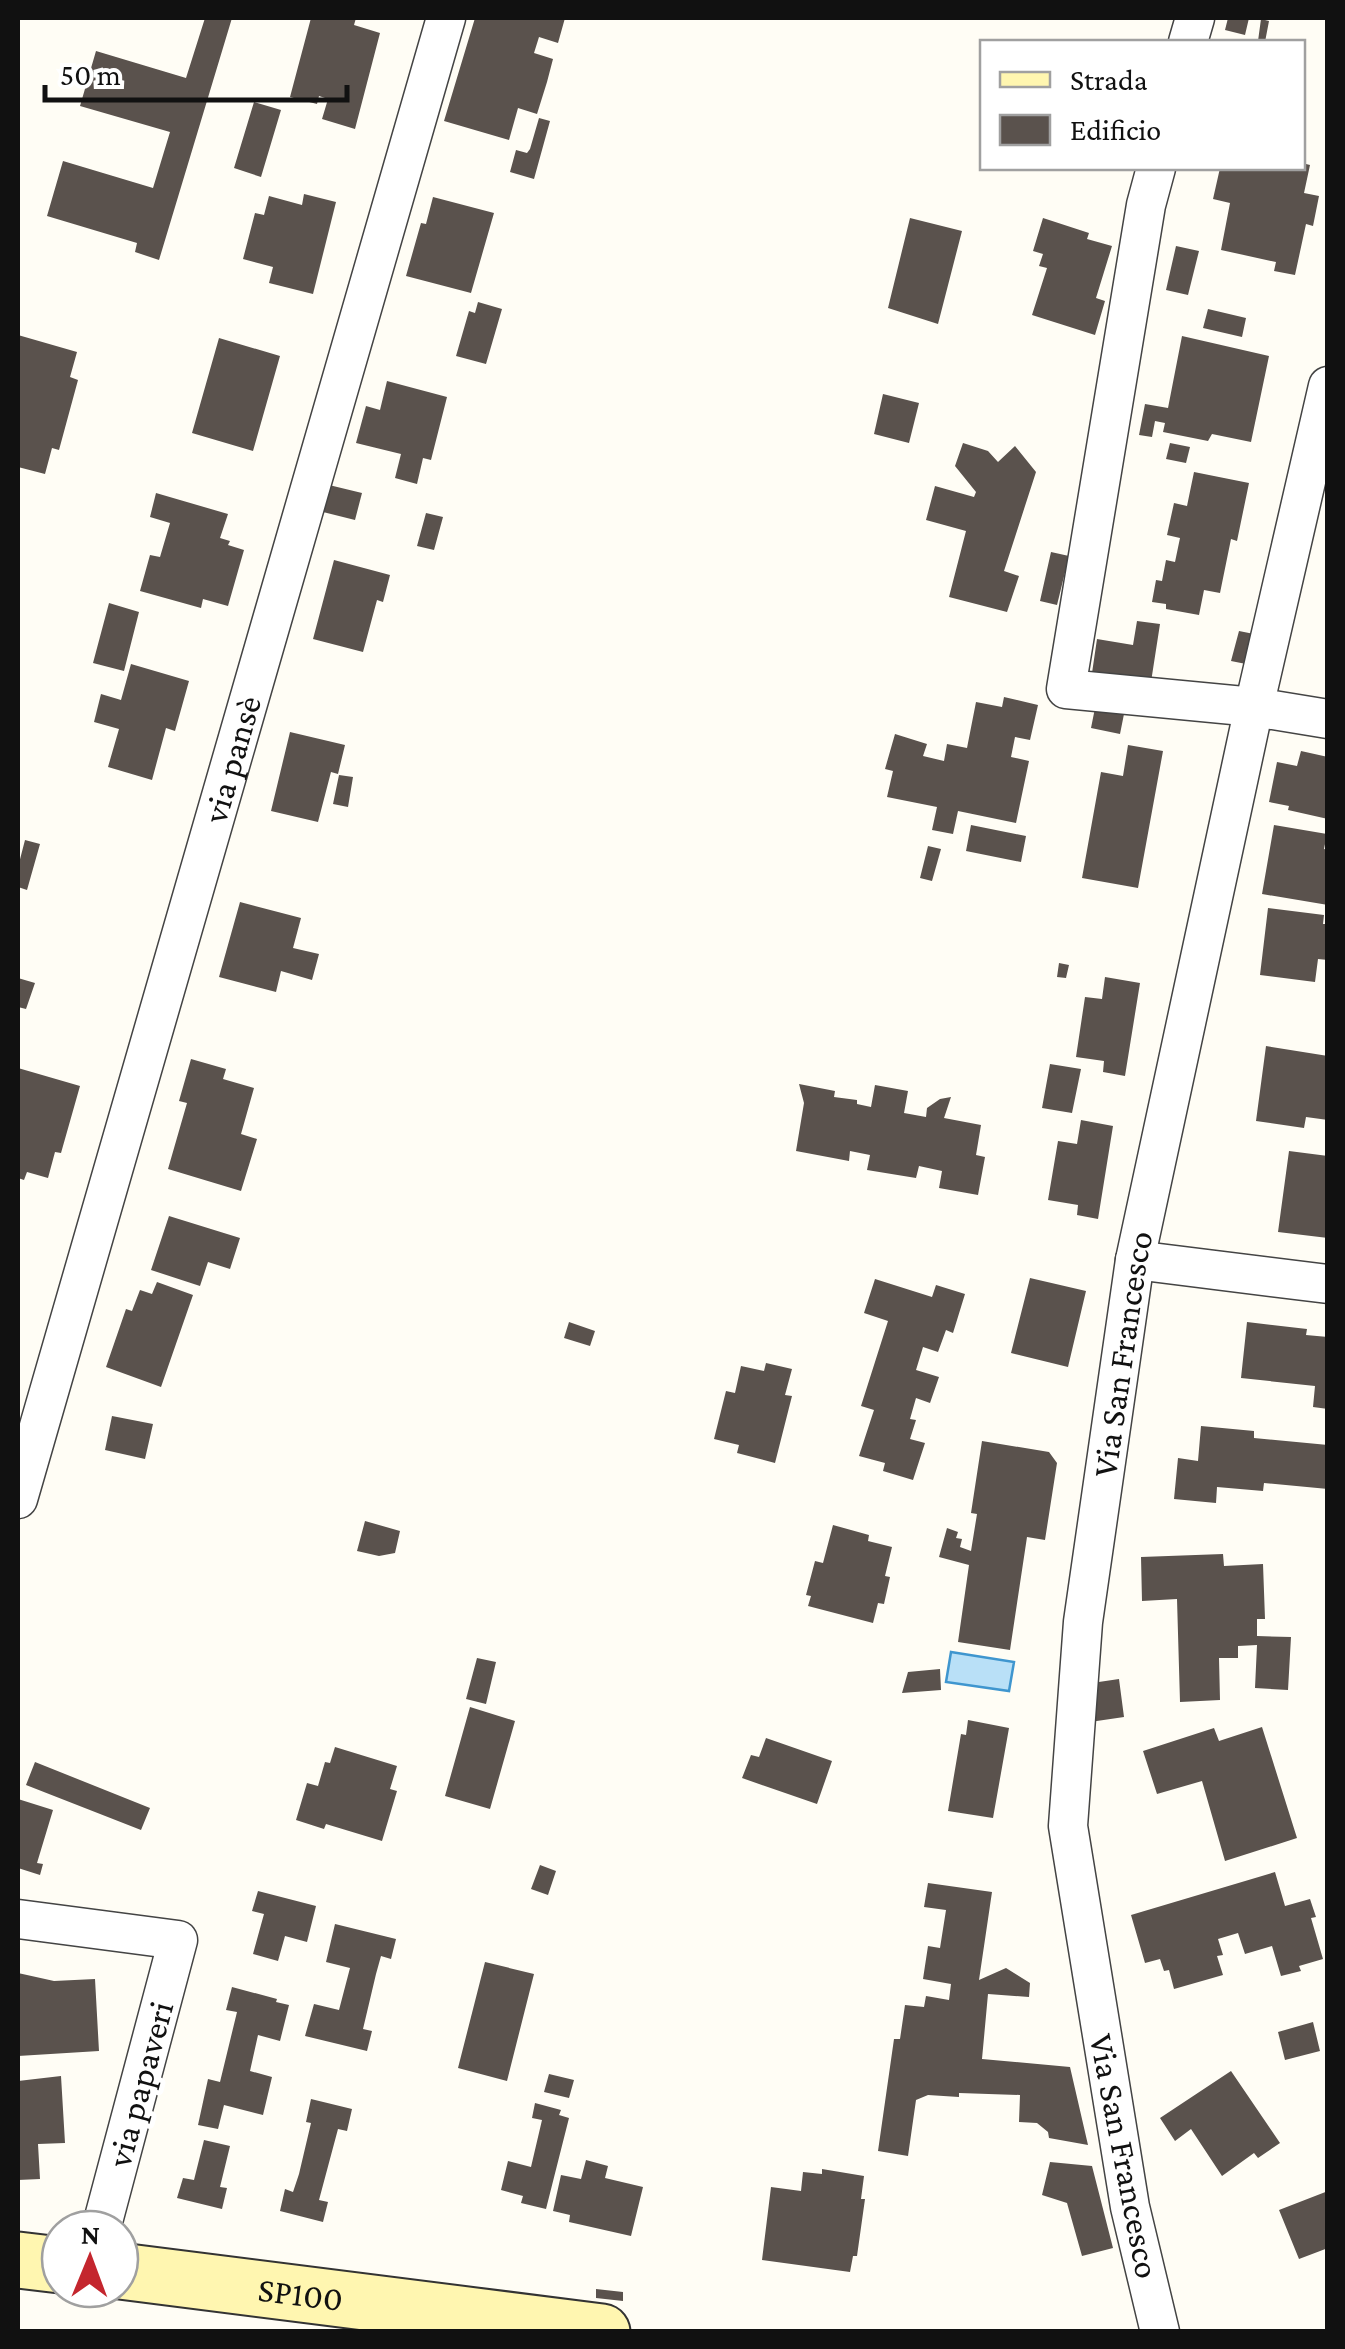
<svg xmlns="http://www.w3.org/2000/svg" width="1345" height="2349" font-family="'Crimson Pro',serif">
<rect width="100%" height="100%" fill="#fffdf5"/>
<!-- water -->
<path fill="#b9e0f7" stroke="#3f96cf" stroke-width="2.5" d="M 951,1652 L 1014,1662 L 1009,1691 L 946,1682 Z"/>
<!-- building -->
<path fill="#5a524d" d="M 205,18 L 232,18 L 159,260 L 135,252 L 137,243 L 47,216 L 63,161 L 153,188 L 170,132 L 80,106 L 96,51 L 186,78 Z
M 311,18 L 356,18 L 354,25 L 380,33 L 355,129 L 322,119 L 328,99 L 319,96 L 317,104 L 290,97 Z
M 475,18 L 565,18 L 558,43 L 539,37 L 534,53 L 553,59 L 547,82 L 537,114 L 518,108 L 509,140 L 444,121 Z
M 1228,18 L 1249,18 L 1245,35 L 1225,30 Z
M 1261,19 L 1269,21 L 1265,42 L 1258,41 Z
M 254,102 L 281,110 L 261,177 L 234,168 Z
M 539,118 L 550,121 L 534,179 L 510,172 L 516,150 L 527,153 L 530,149 Z
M 1302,163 L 1310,165 L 1304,193 L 1319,196 L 1313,226 L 1306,224 L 1295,275 L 1274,271 L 1276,262 L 1221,250 L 1230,203 L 1213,199 L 1220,168 L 1302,168 Z
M 304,194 L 336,202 L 313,294 L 269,283 L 273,267 L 243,259 L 255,213 L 264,215 L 269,196 L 302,205 Z
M 433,197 L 494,213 L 471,293 L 406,276 L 421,223 L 426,224 Z
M 910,218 L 962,231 L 938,324 L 888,308 Z
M 1043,218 L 1089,233 L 1087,239 L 1112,246 L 1096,298 L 1105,301 L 1095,335 L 1032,315 L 1047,268 L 1039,266 L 1043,254 L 1033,251 Z
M 1176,246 L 1199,251 L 1188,295 L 1166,290 Z
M 478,302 L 502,309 L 486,364 L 456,356 L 469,311 L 475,313 Z
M 1208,309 L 1246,318 L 1242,337 L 1203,328 Z
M 18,335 L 77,352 L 70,377 L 78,380 L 59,450 L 52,448 L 45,474 L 18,467 Z
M 1182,336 L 1269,356 L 1251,442 L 1212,434 L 1208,441 L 1163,432 L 1165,423 L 1155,421 L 1152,437 L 1139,435 L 1145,404 L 1168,408 Z
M 219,338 L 280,356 L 253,451 L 192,433 Z
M 387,381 L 447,397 L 431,460 L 423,458 L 417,484 L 395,478 L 401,454 L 356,443 L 366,406 L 380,410 Z
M 883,394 L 919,403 L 909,443 L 874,434 Z
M 963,443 L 988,451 L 998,462 L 1015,446 L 1036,472 L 1004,571 L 1019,576 L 1007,612 L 949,597 L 966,531 L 926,520 L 935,486 L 974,497 L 976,492 L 955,466 Z
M 1170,443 L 1190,447 L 1186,463 L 1166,459 Z
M 1194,472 L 1249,483 L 1237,541 L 1231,539 L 1220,593 L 1204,590 L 1199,615 L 1166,609 L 1166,604 L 1152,602 L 1156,580 L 1162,581 L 1166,560 L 1175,562 L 1180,538 L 1167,535 L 1174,503 L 1187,506 Z
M 329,485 L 362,493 L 355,520 L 323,512 Z
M 156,493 L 228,514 L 220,538 L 230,541 L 228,545 L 244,550 L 228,606 L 203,599 L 201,608 L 140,591 L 150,555 L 160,557 L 170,523 L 150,517 Z
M 426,513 L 443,517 L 434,550 L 417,546 Z
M 1051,552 L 1069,556 L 1057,605 L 1040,601 Z
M 334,560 L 390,575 L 383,602 L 377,600 L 363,652 L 313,639 Z
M 109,603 L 139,612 L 124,671 L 93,663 Z
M 1137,621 L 1160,624 L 1151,682 L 1092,673 L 1097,639 L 1133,645 Z
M 1239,631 L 1254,634 L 1246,664 L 1231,661 Z
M 131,664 L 189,681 L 175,731 L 166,728 L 152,780 L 108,767 L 119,729 L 94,722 L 101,694 L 121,700 Z
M 1004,697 L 1038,705 L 1030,740 L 1015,737 L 1011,757 L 1029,761 L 1016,823 L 958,811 L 953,834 L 932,830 L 937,807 L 887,797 L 893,771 L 885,769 L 895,734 L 927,744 L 923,756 L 944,761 L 947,744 L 967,748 L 976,702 L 1002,707 Z
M 1095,708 L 1124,714 L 1120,734 L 1091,728 Z
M 290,732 L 345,745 L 338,774 L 331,772 L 318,822 L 271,811 Z
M 1128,745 L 1163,751 L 1138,888 L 1082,878 L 1101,772 L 1123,776 Z
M 1301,751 L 1328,757 L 1328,819 L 1288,810 L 1289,806 L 1269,802 L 1277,762 L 1297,766 Z
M 339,775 L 353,777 L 348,807 L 333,804 Z
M 971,825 L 1026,836 L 1021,862 L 966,851 Z
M 1274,825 L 1327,834 L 1324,849 L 1328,850 L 1328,905 L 1262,894 Z
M 25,840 L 40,844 L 27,890 L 18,887 L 18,867 Z
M 928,846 L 941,849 L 932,881 L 920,878 Z
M 240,902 L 301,918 L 293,948 L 319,954 L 312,980 L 281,971 L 276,992 L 219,977 Z
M 1268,908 L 1324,915 L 1323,924 L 1328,924 L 1328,960 L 1318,959 L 1315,982 L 1260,975 Z
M 1059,963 L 1069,965 L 1066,978 L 1057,977 Z
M 1105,977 L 1140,983 L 1125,1076 L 1103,1072 L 1104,1061 L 1076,1057 L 1085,997 L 1102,999 Z
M 18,978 L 35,983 L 26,1009 L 18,1007 Z
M 1266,1046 L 1328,1056 L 1328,1120 L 1306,1117 L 1304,1128 L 1256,1121 Z
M 191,1059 L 226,1069 L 223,1079 L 254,1088 L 241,1134 L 257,1139 L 241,1191 L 168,1169 L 187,1103 L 179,1101 Z
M 1050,1064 L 1081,1069 L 1072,1113 L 1042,1108 Z
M 18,1068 L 80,1086 L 61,1153 L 55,1152 L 48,1178 L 27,1172 L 24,1180 L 18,1178 Z
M 799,1084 L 835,1091 L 834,1097 L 857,1100 L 857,1104 L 871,1107 L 875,1085 L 908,1091 L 904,1113 L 926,1117 L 927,1108 L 940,1099 L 951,1097 L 944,1118 L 981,1125 L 976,1155 L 985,1157 L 978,1195 L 939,1188 L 942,1171 L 919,1166 L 916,1178 L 867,1170 L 870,1155 L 850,1151 L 849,1161 L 796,1151 L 804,1103 Z
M 1081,1120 L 1113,1126 L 1098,1219 L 1077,1215 L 1078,1205 L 1048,1200 L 1058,1141 L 1077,1144 Z
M 1289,1151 L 1328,1156 L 1328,1238 L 1278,1232 Z
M 169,1216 L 240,1238 L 230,1269 L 208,1262 L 200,1286 L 151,1270 Z
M 1030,1278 L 1086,1291 L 1068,1367 L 1011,1353 Z
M 875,1279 L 932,1297 L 936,1285 L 965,1294 L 953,1333 L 946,1330 L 938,1352 L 923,1347 L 916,1370 L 939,1377 L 930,1403 L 916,1398 L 910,1419 L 916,1420 L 910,1439 L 925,1443 L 913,1480 L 883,1471 L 885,1463 L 859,1456 L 874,1410 L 861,1406 L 888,1321 L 864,1313 Z
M 157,1282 L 193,1295 L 161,1387 L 106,1367 L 126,1309 L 132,1311 L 140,1290 L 152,1294 Z
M 569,1322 L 595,1331 L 590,1346 L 564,1338 Z
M 1247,1322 L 1307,1329 L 1306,1335 L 1328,1337 L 1328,1409 L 1313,1407 L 1315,1386 L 1241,1378 Z
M 766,1363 L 792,1369 L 785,1395 L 792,1396 L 775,1463 L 737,1453 L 739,1445 L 714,1439 L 726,1391 L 735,1393 L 741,1366 L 764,1371 Z
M 112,1416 L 153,1424 L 145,1459 L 105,1450 Z
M 1201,1426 L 1254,1431 L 1254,1438 L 1328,1445 L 1328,1489 L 1264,1483 L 1263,1491 L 1217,1487 L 1216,1503 L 1174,1499 L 1178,1458 L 1198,1461 Z
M 982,1441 L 1049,1452 L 1057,1463 L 1045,1540 L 1027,1537 L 1010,1650 L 958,1642 L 969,1565 L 939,1557 L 947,1528 L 958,1532 L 956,1538 L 962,1539 L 960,1547 L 971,1551 L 977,1514 L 971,1513 Z
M 365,1521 L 400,1531 L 395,1553 L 379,1556 L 357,1551 Z
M 833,1525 L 869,1535 L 868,1541 L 892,1547 L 885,1576 L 890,1577 L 884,1604 L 878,1603 L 873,1623 L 808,1606 L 811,1596 L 806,1595 L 815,1561 L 823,1563 Z
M 1223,1554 L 1224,1566 L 1263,1564 L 1265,1619 L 1257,1619 L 1257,1636 L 1291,1637 L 1288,1690 L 1255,1688 L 1257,1645 L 1238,1646 L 1238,1658 L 1219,1658 L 1220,1700 L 1180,1702 L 1177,1599 L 1142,1601 L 1141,1557 Z
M 477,1658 L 496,1662 L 486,1704 L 466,1699 Z
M 940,1669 L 941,1690 L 902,1693 L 908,1672 Z
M 1119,1679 L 1124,1717 L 1090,1722 L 1092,1683 Z
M 470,1707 L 515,1721 L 490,1809 L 445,1796 Z
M 968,1720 L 1009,1728 L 993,1818 L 948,1811 L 961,1734 L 966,1735 Z
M 1262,1727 L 1297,1838 L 1225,1861 L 1202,1781 L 1157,1794 L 1143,1751 L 1214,1728 L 1219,1741 Z
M 766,1738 L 832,1761 L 817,1804 L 742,1778 L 751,1755 L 759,1757 Z
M 335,1747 L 397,1766 L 390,1789 L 397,1791 L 382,1841 L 326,1824 L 324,1829 L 296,1820 L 307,1783 L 318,1786 L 325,1762 L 330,1763 Z
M 35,1762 L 150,1808 L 141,1830 L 26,1785 Z
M 18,1799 L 53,1810 L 37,1863 L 43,1864 L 40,1875 L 18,1868 Z
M 540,1865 L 556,1871 L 548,1895 L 531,1889 Z
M 1275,1872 L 1285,1906 L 1310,1899 L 1316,1917 L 1311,1918 L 1323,1959 L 1299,1966 L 1301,1971 L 1281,1976 L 1272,1946 L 1245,1954 L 1238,1933 L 1218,1939 L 1223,1955 L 1217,1956 L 1223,1975 L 1174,1989 L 1169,1970 L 1164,1971 L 1160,1959 L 1145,1963 L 1131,1915 Z
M 928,1883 L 992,1892 L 979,1980 L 1006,1968 L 1030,1983 L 1029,1997 L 988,1994 L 982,2059 L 1070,2067 L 1088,2145 L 1049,2138 L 1048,2132 L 1037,2123 L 1019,2122 L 1020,2095 L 959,2093 L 959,2097 L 928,2095 L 916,2100 L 908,2156 L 878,2151 L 894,2039 L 900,2039 L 905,2005 L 924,2007 L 926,1996 L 949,2000 L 951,1984 L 923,1979 L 928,1946 L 940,1948 L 946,1910 L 924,1907 Z
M 258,1891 L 316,1906 L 307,1942 L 285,1936 L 278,1961 L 253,1954 L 264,1914 L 252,1911 Z
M 335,1924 L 396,1939 L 391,1959 L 381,1956 L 376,1974 L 363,2029 L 372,2031 L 367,2051 L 305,2036 L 314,2004 L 339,2010 L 350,1968 L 326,1962 Z
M 485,1962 L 534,1974 L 507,2081 L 458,2068 Z
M 18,1973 L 54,1981 L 95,1979 L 99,2051 L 18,2056 Z
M 232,1987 L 277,1999 L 276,2002 L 289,2005 L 280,2041 L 258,2035 L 250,2071 L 272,2077 L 263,2115 L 224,2105 L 218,2129 L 198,2125 L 208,2079 L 220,2082 L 237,2012 L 226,2010 Z
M 1313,2022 L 1320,2051 L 1285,2060 L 1278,2032 Z
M 1231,2071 L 1280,2143 L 1258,2158 L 1254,2153 L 1222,2176 L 1191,2129 L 1175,2141 L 1160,2118 Z
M 549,2074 L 574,2080 L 569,2098 L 544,2092 Z
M 61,2076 L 65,2143 L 38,2144 L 40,2179 L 18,2180 L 18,2081 Z
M 311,2099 L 352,2109 L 347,2131 L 338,2129 L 319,2200 L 328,2202 L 323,2222 L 280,2211 L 285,2189 L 293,2192 L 299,2174 L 311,2123 L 306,2122 Z
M 535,2103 L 561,2110 L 559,2115 L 569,2118 L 546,2209 L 521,2203 L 523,2196 L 501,2190 L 508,2161 L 531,2167 L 542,2120 L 532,2118 Z
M 204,2140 L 230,2146 L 220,2187 L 227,2188 L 222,2209 L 177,2198 L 183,2178 L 194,2180 Z
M 586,2160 L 608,2166 L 605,2178 L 643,2187 L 631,2236 L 569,2222 L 570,2215 L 553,2211 L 561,2175 L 581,2179 Z
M 1050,2162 L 1092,2166 L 1113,2248 L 1082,2256 L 1067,2203 L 1042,2195 Z
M 822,2169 L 864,2176 L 861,2199 L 865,2199 L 857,2256 L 853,2256 L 850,2272 L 762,2260 L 771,2187 L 801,2191 L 803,2172 L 822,2174 Z
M 1328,2191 L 1328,2248 L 1299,2259 L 1279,2210 Z
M 596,2289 L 623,2292 L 623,2301 L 596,2298 Z"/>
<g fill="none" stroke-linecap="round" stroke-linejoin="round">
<defs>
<g id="minor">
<path d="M 1188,42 L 1195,18"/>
<path d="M 1156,168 L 1146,205 L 1066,689 L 1254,707 L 1328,719"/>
<path d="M 1135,1260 L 1328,1284"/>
<path id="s1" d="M 18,1499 L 446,18"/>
<path d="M 18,1919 L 178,1940 L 101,2229"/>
<path id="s2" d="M 1160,2332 L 1130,2207 L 1068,1826 L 1083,1622 L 1135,1260 L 1254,707 L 1328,386"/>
</g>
<g id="secondary">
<path d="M 18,2260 L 60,2265"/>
<path id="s3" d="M 120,2271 L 602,2332"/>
</g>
</defs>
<!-- minor casing -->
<use href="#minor" stroke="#444" stroke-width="41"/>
<!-- secondary casing -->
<use href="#secondary" stroke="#333" stroke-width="59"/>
<!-- minor -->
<use href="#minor" stroke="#fff" stroke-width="38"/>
<!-- secondary -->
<use href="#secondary" stroke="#fff6b0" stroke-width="55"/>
</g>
<g text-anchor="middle" stroke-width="10" stroke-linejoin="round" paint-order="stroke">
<!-- street labels -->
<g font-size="35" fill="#111" stroke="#fff">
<text dy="12" stroke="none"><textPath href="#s1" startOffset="770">via pansè</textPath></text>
<text dy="12" stroke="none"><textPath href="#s2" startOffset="990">Via San Francesco</textPath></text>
<text transform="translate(140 2084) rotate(-75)" y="12">via papaveri</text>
<text transform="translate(1125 2156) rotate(79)" y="12">Via San Francesco</text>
<text dy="12" stroke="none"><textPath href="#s3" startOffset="182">SP100</textPath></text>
</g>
</g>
<!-- border -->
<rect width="1345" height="2349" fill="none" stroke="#111111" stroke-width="40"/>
<!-- legend -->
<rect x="980" y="40" width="325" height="130" fill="#ffffff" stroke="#a0a0a0" stroke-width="2.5"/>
<rect x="1000" y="72" width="50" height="15" fill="#fff6b0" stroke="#a0a0a0" stroke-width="2.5"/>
<text x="1070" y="90" font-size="30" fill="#111111">Strada</text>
<rect x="1000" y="115" width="50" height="30" fill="#5a524d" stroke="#a0a0a0" stroke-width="2.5"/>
<text x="1070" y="140" font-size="30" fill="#111111">Edificio</text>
<!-- north arrow -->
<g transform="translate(90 2259) rotate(1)"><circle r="48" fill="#ffffff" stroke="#a0a0a0" stroke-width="2.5"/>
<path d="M0-8L18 38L0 25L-18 38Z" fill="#c4262e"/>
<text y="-15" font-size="28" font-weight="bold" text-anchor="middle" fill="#111111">N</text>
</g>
<!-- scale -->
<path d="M45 85v15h302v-15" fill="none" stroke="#111111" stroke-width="5"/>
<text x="60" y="85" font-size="30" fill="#111111" stroke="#ffffff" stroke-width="8" paint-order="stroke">50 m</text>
</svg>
